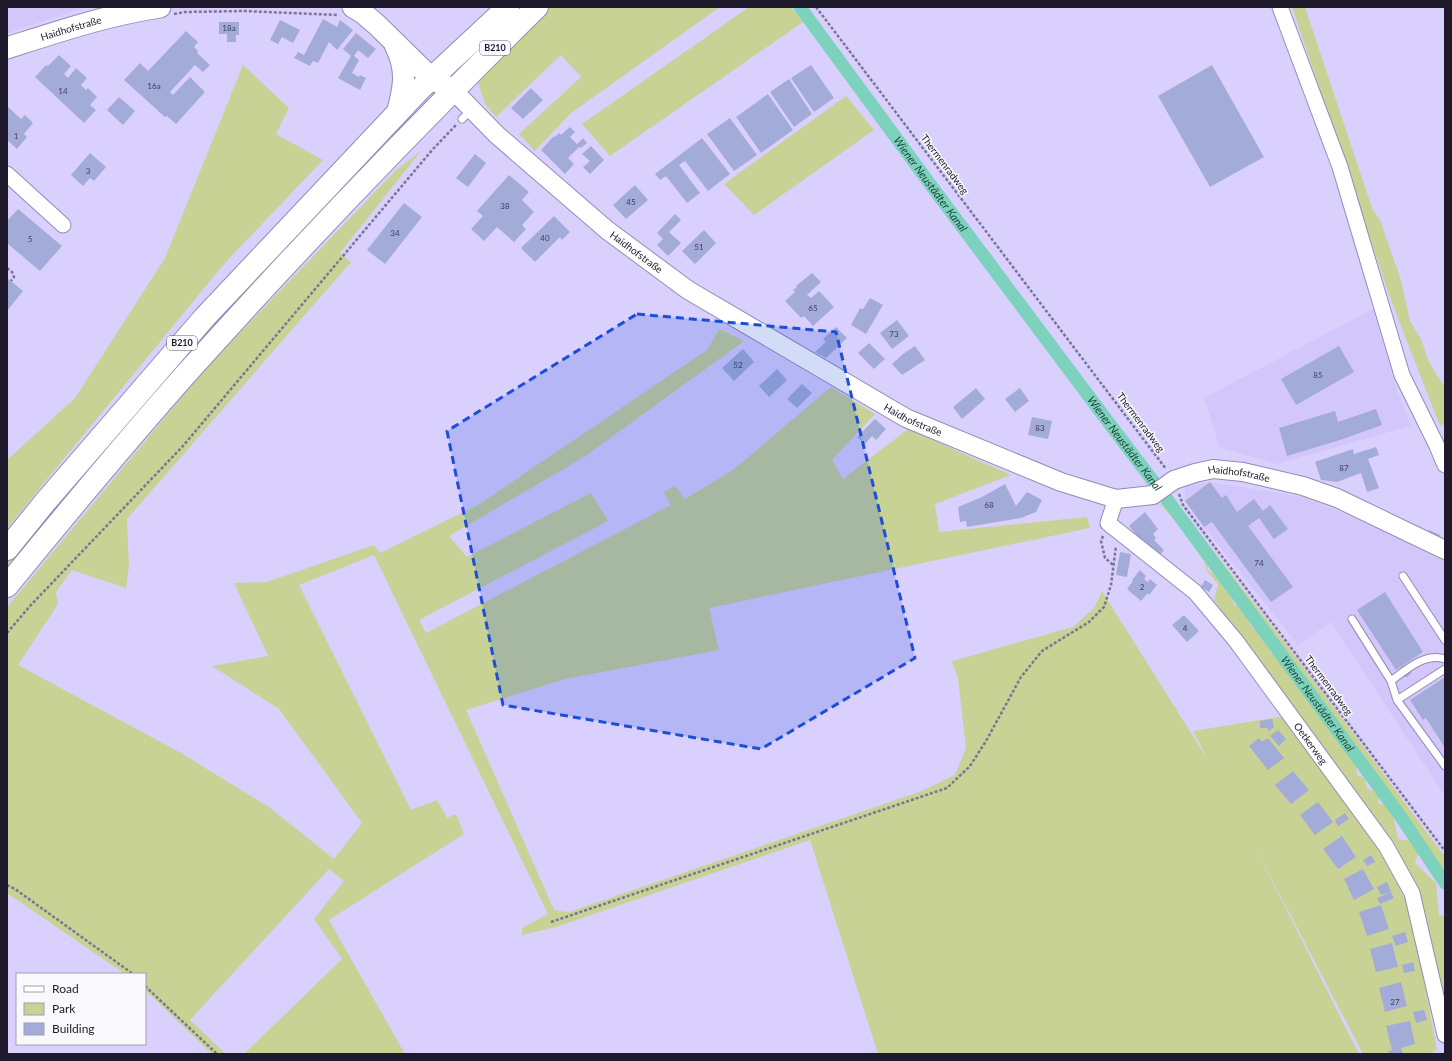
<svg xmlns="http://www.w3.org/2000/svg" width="1452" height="1061" font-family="Lato,sans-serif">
<rect width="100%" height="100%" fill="#dad0fe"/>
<!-- built -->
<path fill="#d2c6fb" d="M 7,7 L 86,7 L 7,33 Z
M 1373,309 L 1397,391 L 1411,426 L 1277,464 L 1220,448 L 1204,398 Z
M 1210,482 L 1302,497 L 1356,518 L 1445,562 L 1445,796 L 1331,622 L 1298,645 L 1204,527 L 1185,501 L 1185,485 Z"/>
<!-- green -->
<path fill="#c8d295" d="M 550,7 L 720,7 L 571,113 L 535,151 L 519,134 L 581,77 L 561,55 L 496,117 L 485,104 L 477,79 Z
M 749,7 L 791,7 L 803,22 L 610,156 L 582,124 Z
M 1292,7 L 1305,7 L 1372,208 L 1380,220 L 1401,280 L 1410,321 L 1421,339 L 1429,362 L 1445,388 L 1445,423 L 1440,426 L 1392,303 Z
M 243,65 L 289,108 L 276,134 L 323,160 L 224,264 L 7,528 L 7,460 L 75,398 L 165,258 Z
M 846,96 L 874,130 L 754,215 L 724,184 Z
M 421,151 L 340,253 L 351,262 L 127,519 L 129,566 L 126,588 L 72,570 L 56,592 L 58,604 L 18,665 L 181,753 L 269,807 L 334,859 L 362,823 L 279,709 L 212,666 L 268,656 L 234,583 L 267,582 L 374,545 L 380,553 L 478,505 L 707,350 L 719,329 L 744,341 L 584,457 L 449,536 L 467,557 L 591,493 L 608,521 L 419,620 L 426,633 L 671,505 L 664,492 L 675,486 L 685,499 L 733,470 L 831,387 L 875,414 L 832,460 L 843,479 L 908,429 L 1011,475 L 935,504 L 939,532 L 1087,517 L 1090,528 L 709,608 L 719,650 L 565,679 L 466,710 L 554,910 L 569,912 L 922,791 L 955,775 L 966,748 L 958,678 L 952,661 L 1073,627 L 1094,608 L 1102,591 L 1208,760 L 1193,731 L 1285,716 L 1375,838 L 1411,912 L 1437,1050 L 1427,1054 L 1363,1054 L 1254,845 L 1359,1054 L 878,1054 L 810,840 L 556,927 L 522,935 L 522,928 L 548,914 L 374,555 L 299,585 L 411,810 L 437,800 L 447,818 L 456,814 L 464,834 L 329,920 L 405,1054 L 244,1054 L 342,959 L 314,919 L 344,881 L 329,869 L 190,1020 L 226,1054 L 212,1054 L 145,990 L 145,974 L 125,974 L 7,893 L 7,607 L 207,367 L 396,170 Z
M 340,185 L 343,187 L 326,208 L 7,574 L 7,561 L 125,420 Z
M 1171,496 L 1322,691 L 1445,857 L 1445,874 L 1396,805 L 1395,802 L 1380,787 L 1379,779 L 1370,772 L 1341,734 L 1321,704 L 1283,653 L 1271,632 L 1265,629 L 1170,502 L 1168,504 L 1207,558 L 1208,570 L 1224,581 L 1235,606 L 1239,605 L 1244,616 L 1249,617 L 1250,625 L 1259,632 L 1266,641 L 1265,644 L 1267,645 L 1271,653 L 1279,657 L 1344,744 L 1356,763 L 1357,775 L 1365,778 L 1367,788 L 1380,795 L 1378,803 L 1389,806 L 1394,819 L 1398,839 L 1411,841 L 1418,854 L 1415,863 L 1436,883 L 1439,915 L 1445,916 L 1445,1009 L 1426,921 L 1251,649 L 1214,600 L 1218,584 L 1207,571 L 1204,561 L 1181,527 L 1160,504 Z"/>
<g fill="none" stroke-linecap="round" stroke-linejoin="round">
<!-- canal -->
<path stroke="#7cd2bc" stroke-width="13" id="s1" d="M 800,7 L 930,184 L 1118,435 L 1166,498 L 1401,817 L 1445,883"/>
</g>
<!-- building -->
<path fill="#a3acd8" d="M 323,19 L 337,27 L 340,20 L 353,30 L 337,50 L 329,42 L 318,63 L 313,61 L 310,66 L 294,58 L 298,52 L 304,55 Z
M 280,20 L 300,30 L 293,43 L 282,37 L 278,44 L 270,40 Z
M 219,22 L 239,22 L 239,35 L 236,35 L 236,42 L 227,42 L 227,34 L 219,34 Z
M 186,31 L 198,42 L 194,47 L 198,51 L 197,53 L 210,65 L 203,72 L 195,65 L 170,92 L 173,95 L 190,77 L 205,92 L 176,124 L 167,116 L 165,117 L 124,80 L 140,63 L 148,71 Z
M 356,33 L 376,49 L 368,58 L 358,50 L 354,56 L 359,60 L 352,73 L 359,77 L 360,75 L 366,78 L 360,90 L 338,78 L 351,56 L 343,49 Z
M 59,55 L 71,66 L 64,74 L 68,78 L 76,68 L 87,78 L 81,85 L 86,90 L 88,88 L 97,97 L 90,105 L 96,110 L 84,123 L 35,77 L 46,65 L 48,66 Z
M 811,65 L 834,98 L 814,112 L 791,78 Z
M 1212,65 L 1264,157 L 1210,187 L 1158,96 Z
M 789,79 L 812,114 L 794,127 L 770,92 Z
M 531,88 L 543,100 L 523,119 L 511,108 Z
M 768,94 L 793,130 L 761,153 L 736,117 Z
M 119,97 L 135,111 L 123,125 L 107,110 Z
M 7,106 L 21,119 L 25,115 L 33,123 L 24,134 L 27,137 L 17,149 L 7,140 Z
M 730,118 L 757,155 L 734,171 L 707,134 Z
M 570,127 L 575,132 L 570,137 L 577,144 L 583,138 L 587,143 L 581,148 L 579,147 L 568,158 L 574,164 L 565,174 L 541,150 L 554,136 L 555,137 L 559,133 L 561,135 Z
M 702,138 L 730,174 L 708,191 L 685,161 L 679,165 L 700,193 L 687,203 L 666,176 L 660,180 L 655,174 Z
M 591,146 L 604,160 L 590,174 L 583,167 L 590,161 L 582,154 Z
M 90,153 L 106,167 L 94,181 L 90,178 L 83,186 L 71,175 Z
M 475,154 L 486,163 L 468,187 L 456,178 Z
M 509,175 L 529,192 L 522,200 L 534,212 L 522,225 L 526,229 L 514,242 L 497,227 L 484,241 L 471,229 L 483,216 L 477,211 Z
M 635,185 L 648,200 L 626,219 L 613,205 Z
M 404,203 L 422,217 L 385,264 L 367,250 Z
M 18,209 L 62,246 L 40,271 L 7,243 L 7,221 Z
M 675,214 L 681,220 L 669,232 L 681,243 L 668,256 L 657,245 L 663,239 L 657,233 Z
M 554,216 L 570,232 L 562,240 L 560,237 L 535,262 L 521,248 Z
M 704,230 L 716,243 L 695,264 L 682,251 Z
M 812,273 L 821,282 L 807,295 L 811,298 L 819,291 L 834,307 L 813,326 L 804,316 L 801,318 L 785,301 L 795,292 L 793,290 L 797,287 L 796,286 Z
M 7,278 L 23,291 L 7,311 Z
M 870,298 L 883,305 L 866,334 L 851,325 L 860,308 L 863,309 Z
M 897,320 L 909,336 L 892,349 L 880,333 Z
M 836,327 L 847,338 L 826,358 L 815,352 L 826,342 L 823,339 Z
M 869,343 L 885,359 L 874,369 L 858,353 Z
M 915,346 L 925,360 L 902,375 L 892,364 L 903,354 Z
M 1339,346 L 1354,372 L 1296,405 L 1281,379 Z
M 743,349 L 754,362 L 734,381 L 722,368 Z
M 777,369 L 787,380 L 769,397 L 759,386 Z
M 802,384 L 812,393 L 797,408 L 787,399 Z
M 976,388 L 985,399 L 962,419 L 953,407 Z
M 1020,388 L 1029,401 L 1015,412 L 1005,399 Z
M 1376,409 L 1382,425 L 1343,439 L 1287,456 L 1279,428 L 1335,411 L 1338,422 Z
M 1032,417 L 1052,421 L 1048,439 L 1028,435 Z
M 875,419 L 886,429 L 876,440 L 872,436 L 865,444 L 857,437 Z
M 1376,447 L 1379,455 L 1368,459 L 1379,488 L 1367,492 L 1361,473 L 1337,482 L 1321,480 L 1315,462 L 1353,449 L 1354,454 Z
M 1210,482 L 1222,498 L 1226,495 L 1237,512 L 1254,499 L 1263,511 L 1270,505 L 1288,529 L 1274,539 L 1259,518 L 1248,526 L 1293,587 L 1271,602 L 1212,522 L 1204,527 L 1185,501 Z
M 1005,484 L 1016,506 L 1027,492 L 1042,500 L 1036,512 L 1021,518 L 967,527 L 966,521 L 960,522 L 958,507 L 982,497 Z
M 1145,512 L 1158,529 L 1153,534 L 1156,538 L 1154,540 L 1164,550 L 1158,557 L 1142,542 L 1129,526 Z
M 1429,530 L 1440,535 L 1439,537 L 1428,532 Z
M 1120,552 L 1131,554 L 1127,577 L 1116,575 Z
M 1140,570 L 1146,576 L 1144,579 L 1148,582 L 1150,579 L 1157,585 L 1149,595 L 1148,593 L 1141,601 L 1127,589 L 1133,581 L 1132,580 Z
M 1205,580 L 1213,585 L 1209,592 L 1201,587 Z
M 1385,592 L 1423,652 L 1402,666 L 1407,665 L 1411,669 L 1411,673 L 1407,677 L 1403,677 L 1399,672 L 1402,666 L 1396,670 L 1357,610 Z
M 1184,615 L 1199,631 L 1187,642 L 1172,625 Z
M 1445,677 L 1445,748 L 1426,718 L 1423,720 L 1410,700 Z
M 1272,719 L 1274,727 L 1269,731 L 1267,728 L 1260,728 L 1260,721 Z
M 1278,730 L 1286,739 L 1279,746 L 1270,736 Z
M 1259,738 L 1262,742 L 1268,738 L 1284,758 L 1268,770 L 1249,746 Z
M 1293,771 L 1309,790 L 1291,804 L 1275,785 Z
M 1318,802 L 1333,822 L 1315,835 L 1300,815 Z
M 1345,813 L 1349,819 L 1338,826 L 1335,820 Z
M 1342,836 L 1356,857 L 1338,869 L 1323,849 Z
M 1371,855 L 1375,862 L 1367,866 L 1363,860 Z
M 1363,869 L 1374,889 L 1354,900 L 1344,879 Z
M 1387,882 L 1391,892 L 1381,895 L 1377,887 Z
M 1391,892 L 1394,898 L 1380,904 L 1377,898 Z
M 1381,905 L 1389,929 L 1367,936 L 1359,912 Z
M 1405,932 L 1408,942 L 1396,946 L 1392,936 Z
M 1392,943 L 1398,967 L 1376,972 L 1370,949 Z
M 1413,962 L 1415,971 L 1404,973 L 1402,965 Z
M 1401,982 L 1407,1006 L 1385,1012 L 1379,988 Z
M 1424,1010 L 1427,1020 L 1416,1023 L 1413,1012 Z
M 1410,1021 L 1415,1044 L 1401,1048 L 1403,1054 L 1389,1054 L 1388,1051 L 1392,1050 L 1386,1026 Z"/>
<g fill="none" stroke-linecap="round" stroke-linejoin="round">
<defs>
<path id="service" d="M 462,119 L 471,110
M 1403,576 L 1445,640
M 1352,619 L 1391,681
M 1445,669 L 1397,700 L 1445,766
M 1397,700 L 1391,681 C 1406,670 1425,652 1445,659"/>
<g id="minor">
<path d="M 1280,7 L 1340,167 L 1402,375 L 1437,446 L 1445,465"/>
<path d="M 7,174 L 63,225"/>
<path id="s2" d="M 1116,499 L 1108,523 L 1195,592 L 1236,641 L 1386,846 L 1412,893 L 1445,1035"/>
</g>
<g id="tertiary">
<path id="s3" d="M 453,90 L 497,135 L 607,230 L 688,290 L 906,418 L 1061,482 L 1116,499 L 1153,495 L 1174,480 L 1195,473 L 1213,469 L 1243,472 L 1303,486 L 1337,498 L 1445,550"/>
</g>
<g id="secondary">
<path d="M 353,7 L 363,13 L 377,25 L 431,78 L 453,90"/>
<path d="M 395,45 C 408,70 404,88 397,114"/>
<path id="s4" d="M 7,48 C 57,32 107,15 160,7"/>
</g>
<path id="primary" d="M 7,549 L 46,501 L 204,318 L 420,89 L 508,7
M 7,586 C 65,515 124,444 185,375 C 298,249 416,126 537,7"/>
</defs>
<!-- service casing -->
<use href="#service" stroke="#948ab5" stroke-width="9"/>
<!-- minor casing -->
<use href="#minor" stroke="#948ab5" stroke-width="17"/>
<!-- tertiary casing -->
<use href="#tertiary" stroke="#948ab5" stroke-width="20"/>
<!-- secondary casing -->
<use href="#secondary" stroke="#948ab5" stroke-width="23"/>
<!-- primary casing -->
<use href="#primary" stroke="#948ab5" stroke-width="24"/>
<!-- path -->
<path stroke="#7b7493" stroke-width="2.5" stroke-dasharray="3 2" stroke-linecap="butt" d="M 816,7 L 1166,469
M 174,14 L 185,12 L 244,11 L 338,15
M 7,268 L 12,272 L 14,277 L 11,281
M 1179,494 L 1183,505 L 1445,851
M 1103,536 L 1101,541 L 1105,558 L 1113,565
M 7,633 L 30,606 L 183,446 L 433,149 L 456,125
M 7,885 L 15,889 L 133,974
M 551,922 L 947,788 L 970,766 L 986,741 L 1021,677 L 1042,651 L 1089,622 L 1104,607 L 1111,585 L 1116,546
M 145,986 L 217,1054"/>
<!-- service -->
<use href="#service" stroke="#fff" stroke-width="7"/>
<!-- minor -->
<use href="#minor" stroke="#fff" stroke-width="15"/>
<!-- tertiary -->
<use href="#tertiary" stroke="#fff" stroke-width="18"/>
<!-- secondary -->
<use href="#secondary" stroke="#fff" stroke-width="21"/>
<!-- primary -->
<use href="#primary" stroke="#fff" stroke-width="22"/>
</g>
<!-- marked area -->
<path fill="#1d4ed8" fill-opacity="0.2" stroke="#1d4ed8" stroke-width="3" stroke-dasharray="8 5" stroke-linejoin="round" d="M 637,314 L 836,332 L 915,658 L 761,749 L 503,705 L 447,431 Z"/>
<g text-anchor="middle" stroke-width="3" stroke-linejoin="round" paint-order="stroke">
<!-- number labels -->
<g font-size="8" fill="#3f3e56">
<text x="229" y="31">18a</text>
<text x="154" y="89">16a</text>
<text x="63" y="94">14</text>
<text x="16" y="139">1</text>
<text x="88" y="174">3</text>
<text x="631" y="205">45</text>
<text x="505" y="209">38</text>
<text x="395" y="236">34</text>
<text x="545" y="241">40</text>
<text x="30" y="242">5</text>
<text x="699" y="250">51</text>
<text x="813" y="311">65</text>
<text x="894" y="337">73</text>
<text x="738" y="368">52</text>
<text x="1318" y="378">85</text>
<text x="1040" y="431">83</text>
<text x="1344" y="471">87</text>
<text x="989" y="508">68</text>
<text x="1259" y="566">74</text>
<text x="1142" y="590">2</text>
<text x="1185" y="631">4</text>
<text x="1395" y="1005">27</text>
</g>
<!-- shield labels -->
<g fill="#f9f8fd" stroke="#605d6a" stroke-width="1">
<rect x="480" y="41" width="30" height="14" rx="3"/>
<rect x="167" y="336" width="30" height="14" rx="3"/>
</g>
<g font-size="9" font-weight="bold" fill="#1e1a2b">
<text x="495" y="51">B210</text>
<text x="182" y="346">B210</text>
</g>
<!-- street labels -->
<g font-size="10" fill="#1e1a2b" stroke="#f9f8fd">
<text dy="4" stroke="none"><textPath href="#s4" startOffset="67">Haidhofstraße</textPath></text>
<text transform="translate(945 164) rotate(53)" y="4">Thermenradweg</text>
<text dy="4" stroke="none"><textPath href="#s3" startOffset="245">Haidhofstraße</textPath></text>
<text dy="4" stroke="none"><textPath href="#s3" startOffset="569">Haidhofstraße</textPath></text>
<text transform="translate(1141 422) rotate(53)" y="4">Thermenradweg</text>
<text dy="4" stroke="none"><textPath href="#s3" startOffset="917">Haidhofstraße</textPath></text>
<text transform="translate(1329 685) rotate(53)" y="4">Thermenradweg</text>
<text dy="4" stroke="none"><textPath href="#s2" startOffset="327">Oetkerweg</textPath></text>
</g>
<!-- water labels -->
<g font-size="11" font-style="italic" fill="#1d443b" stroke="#f9f8fd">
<text dy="4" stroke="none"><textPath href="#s1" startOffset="220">Wiener Neustädter Kanal</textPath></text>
<text dy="4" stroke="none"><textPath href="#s1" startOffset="544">Wiener Neustädter Kanal</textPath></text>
<text dy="4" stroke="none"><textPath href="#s1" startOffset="868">Wiener Neustädter Kanal</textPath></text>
</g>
</g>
<!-- border -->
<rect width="1452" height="1061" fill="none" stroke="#1e1a2b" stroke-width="16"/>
<!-- legend -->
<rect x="16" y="973" width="130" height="72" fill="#f9f8fd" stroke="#a19fa9"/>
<rect x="24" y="986" width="20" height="6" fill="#ffffff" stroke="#a19fa9"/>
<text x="52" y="993" font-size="12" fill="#1e1a2b">Road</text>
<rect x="24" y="1003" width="20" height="12" fill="#c8d295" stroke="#a19fa9"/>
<text x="52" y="1013" font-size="12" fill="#1e1a2b">Park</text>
<rect x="24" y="1023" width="20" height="12" fill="#a3acd8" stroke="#a19fa9"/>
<text x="52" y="1033" font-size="12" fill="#1e1a2b">Building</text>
</svg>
